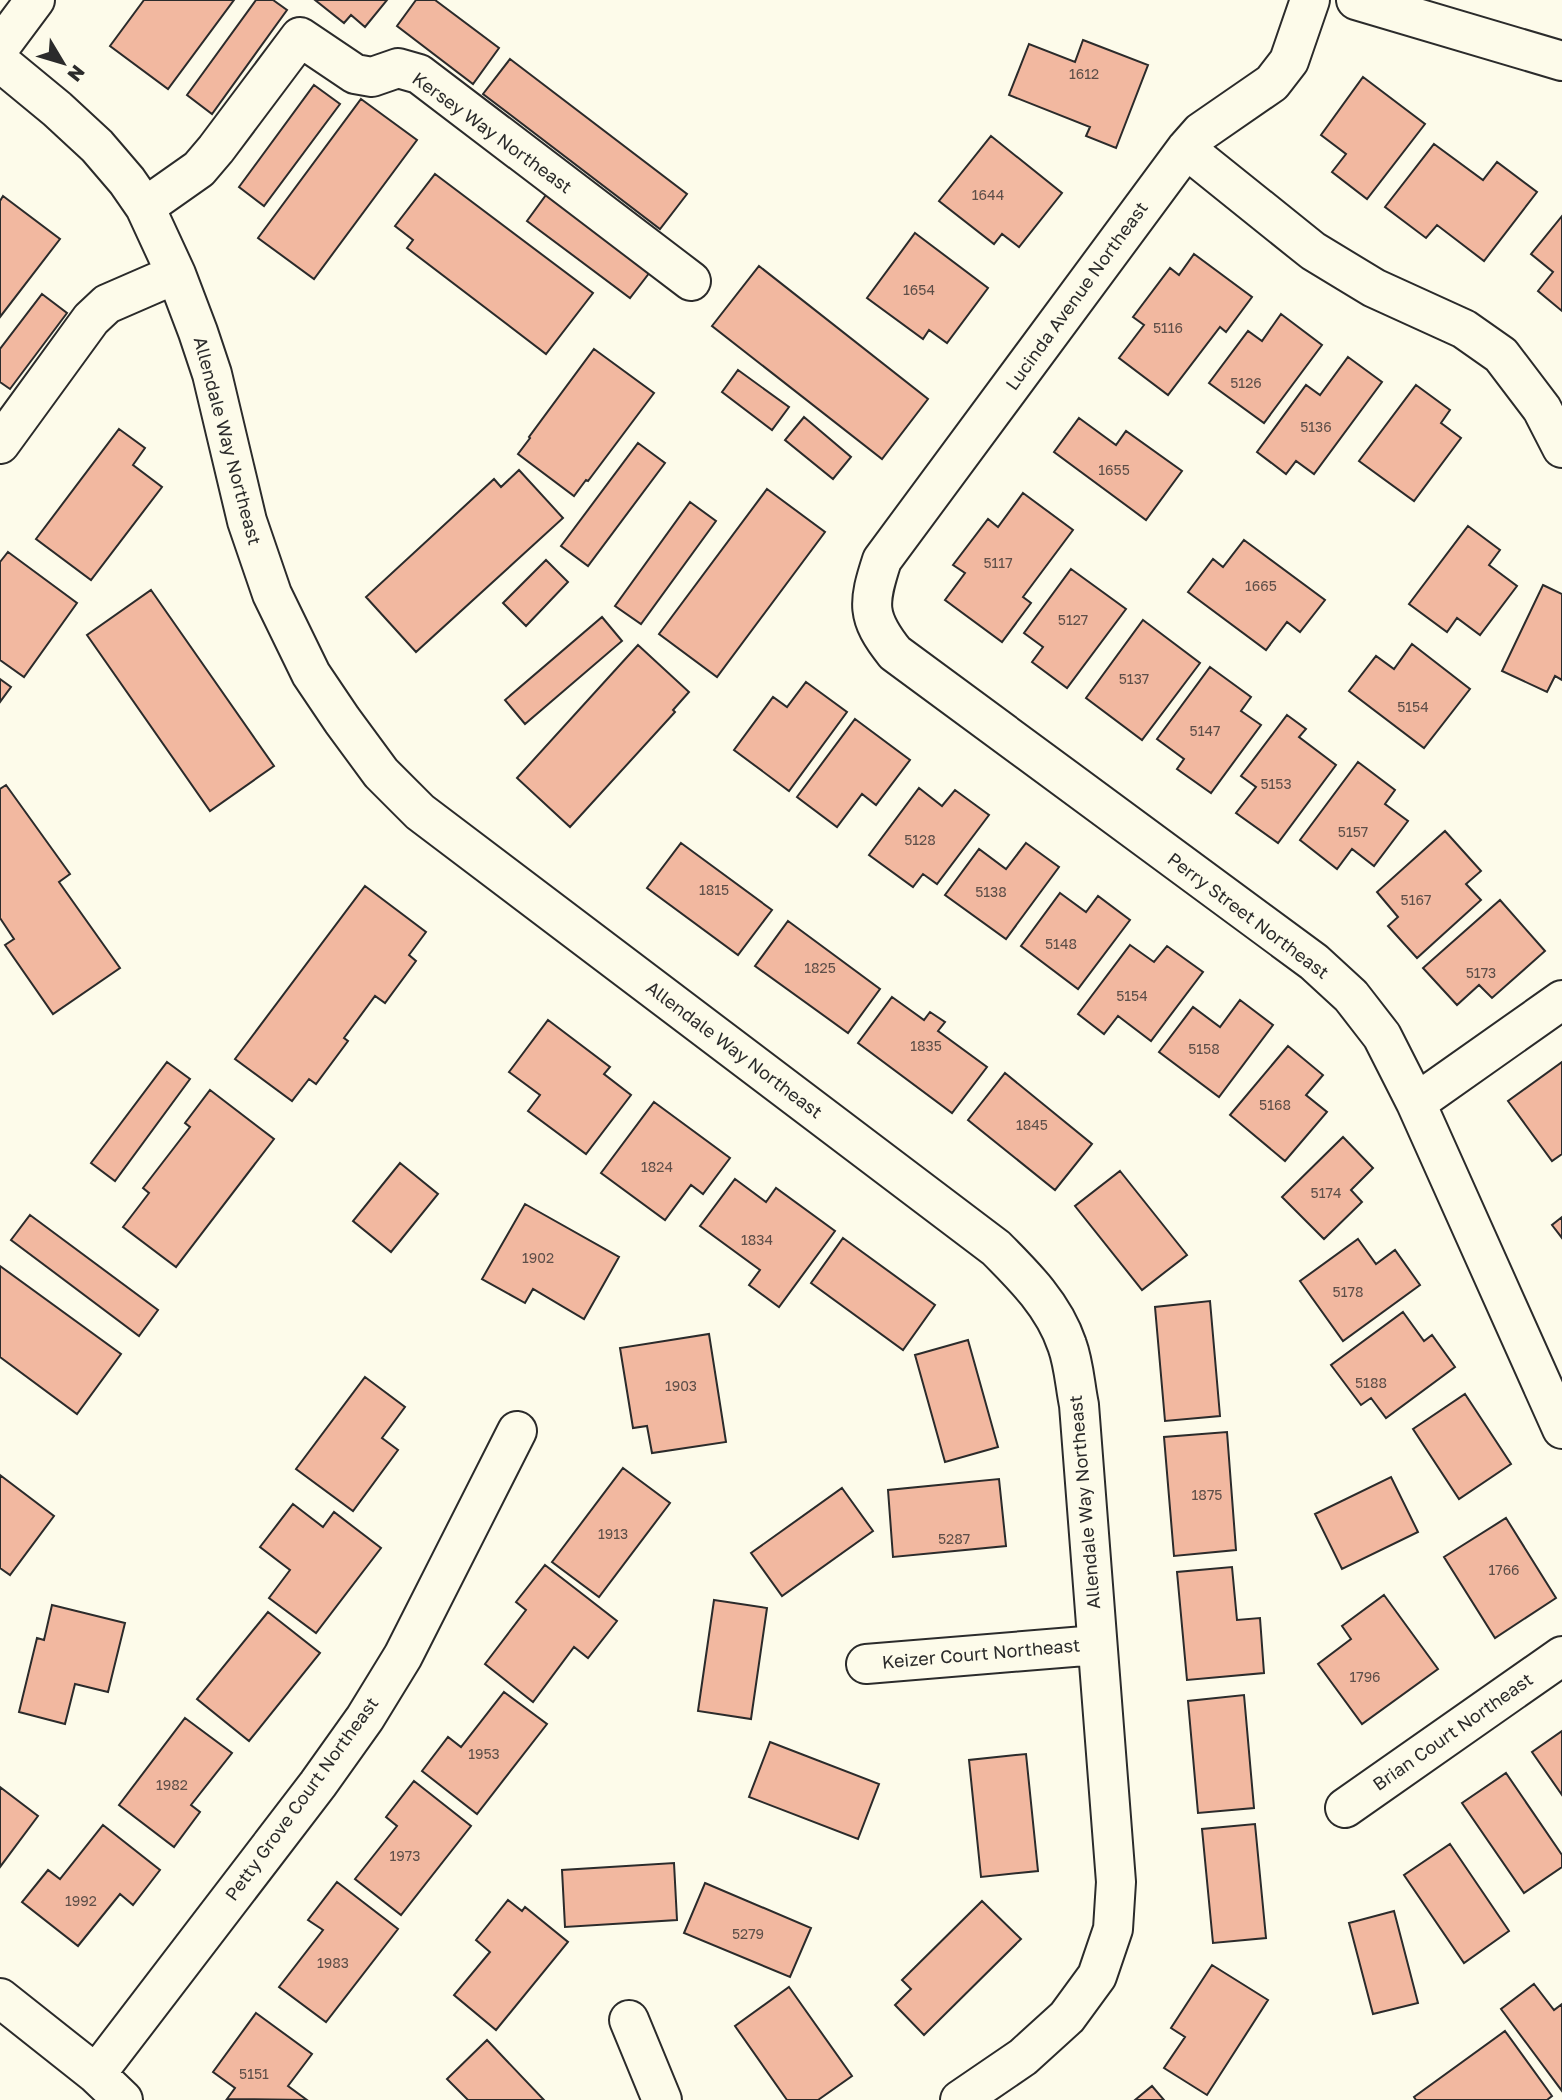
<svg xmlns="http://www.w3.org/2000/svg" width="1562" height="2100" font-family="'Golos Text',sans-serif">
<rect width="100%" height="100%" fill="#fdfbea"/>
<!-- building -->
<path fill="#f2b8a0" stroke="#2b2b2b" stroke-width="2" d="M 144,0 L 234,0 L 168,89 L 110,46 Z
M 256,0 L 273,0 L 287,10 L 212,114 L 187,95 Z
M 315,0 L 387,0 L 365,27 L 351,15 L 344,23 Z
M 416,0 L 435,0 L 499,48 L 473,84 L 397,26 Z
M 1083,40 L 1148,65 L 1116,148 L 1086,136 L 1090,127 L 1009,95 L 1029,44 L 1075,62 Z
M 510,59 L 687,194 L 660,229 L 483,94 Z
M 1363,77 L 1425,124 L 1367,199 L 1332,172 L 1346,154 L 1321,135 Z
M 314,85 L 340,104 L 264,206 L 239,187 Z
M 361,99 L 417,140 L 314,279 L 258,238 Z
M 991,136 L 1062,193 L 1019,247 L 1002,234 L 994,244 L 939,201 Z
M 1434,144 L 1483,180 L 1497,162 L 1537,192 L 1484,261 L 1437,225 L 1426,238 L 1385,207 Z
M 435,174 L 593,293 L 546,354 L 407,248 L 413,240 L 395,226 Z
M 546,195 L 650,272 L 630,298 L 527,221 Z
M 3,196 L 60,239 L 0,317 L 0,201 Z
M 1562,216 L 1562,311 L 1538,291 L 1553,272 L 1531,254 Z
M 915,233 L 988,288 L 947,343 L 929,330 L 923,339 L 867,298 Z
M 1194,254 L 1252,297 L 1226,332 L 1220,327 L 1168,395 L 1119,358 L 1144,325 L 1133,317 L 1170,268 L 1179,275 Z
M 759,266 L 928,399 L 882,459 L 712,326 Z
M 42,294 L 67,313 L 10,389 L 0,382 L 0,349 Z
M 1281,314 L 1322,345 L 1264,423 L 1209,383 L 1248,331 L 1262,341 Z
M 594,349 L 654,393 L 588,481 L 586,480 L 574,496 L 518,454 L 530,438 L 529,437 Z
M 1348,357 L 1382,382 L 1314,474 L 1296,461 L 1286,474 L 1257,452 L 1306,385 L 1320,395 Z
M 738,370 L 789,407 L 772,430 L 722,392 Z
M 1416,385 L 1450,410 L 1441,423 L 1461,438 L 1414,501 L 1359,461 Z
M 804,417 L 851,457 L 833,479 L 785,440 Z
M 1079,418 L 1116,445 L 1126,431 L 1182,471 L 1146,520 L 1054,452 Z
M 119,429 L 145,448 L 133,465 L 162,487 L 91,580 L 36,539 Z
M 638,443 L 665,463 L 588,566 L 561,546 Z
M 519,470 L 563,518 L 416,652 L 366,597 L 494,479 L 501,487 Z
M 767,489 L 825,532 L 717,677 L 659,634 Z
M 1023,493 L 1073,530 L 1023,597 L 1031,603 L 1002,642 L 945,600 L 965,573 L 953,565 L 988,519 L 998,527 Z
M 690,502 L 716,521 L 641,624 L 615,606 Z
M 1468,526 L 1500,550 L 1489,565 L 1517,586 L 1480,635 L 1457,618 L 1447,632 L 1409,604 Z
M 1244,540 L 1325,600 L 1300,632 L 1287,622 L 1266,650 L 1188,592 L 1213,559 L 1223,567 Z
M 8,552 L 77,603 L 24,677 L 0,660 L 0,562 Z
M 546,560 L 568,582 L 526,626 L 503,603 Z
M 1071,569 L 1126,609 L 1067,688 L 1032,662 L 1043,647 L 1024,633 Z
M 1543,585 L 1562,594 L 1562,680 L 1555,676 L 1547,692 L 1502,671 Z
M 151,590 L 274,766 L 210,811 L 87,635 Z
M 602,617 L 622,641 L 525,724 L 505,700 Z
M 1143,620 L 1200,663 L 1142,740 L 1086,698 Z
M 1412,644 L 1470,689 L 1424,748 L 1349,691 L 1376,656 L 1394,669 Z
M 638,645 L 689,692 L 673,710 L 675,712 L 570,827 L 517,778 Z
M 1210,667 L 1251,697 L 1241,711 L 1261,725 L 1211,793 L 1177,769 L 1184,759 L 1157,739 Z
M 0,679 L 11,687 L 0,702 Z
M 806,682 L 847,712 L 789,791 L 734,750 L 773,697 L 787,707 Z
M 1287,715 L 1306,729 L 1299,737 L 1336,765 L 1278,843 L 1236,813 L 1256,787 L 1241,776 Z
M 855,719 L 910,760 L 876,805 L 862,794 L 837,827 L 797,797 Z
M 1358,762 L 1395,790 L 1385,804 L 1408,821 L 1374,866 L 1352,849 L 1337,869 L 1300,840 Z
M 6,785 L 70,874 L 59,882 L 120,968 L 53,1014 L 5,945 L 14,939 L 0,918 L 0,789 Z
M 919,788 L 942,806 L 955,790 L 989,815 L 937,884 L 923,874 L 913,887 L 869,855 Z
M 1445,831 L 1481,871 L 1466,884 L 1481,900 L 1417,958 L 1388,926 L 1398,917 L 1377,892 Z
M 681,843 L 772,910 L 738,955 L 647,888 Z
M 1026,843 L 1059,867 L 1006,939 L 945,895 L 979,849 L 1006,869 Z
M 365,886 L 426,932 L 409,955 L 416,961 L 385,1003 L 375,996 L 344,1038 L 348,1041 L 316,1084 L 309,1079 L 292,1101 L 235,1059 Z
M 1060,893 L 1086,912 L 1098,896 L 1130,920 L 1078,989 L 1021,946 Z
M 1500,900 L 1545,951 L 1492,998 L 1479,985 L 1457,1005 L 1423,968 Z
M 788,921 L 880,989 L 848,1033 L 755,966 Z
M 1130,945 L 1154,962 L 1167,946 L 1203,972 L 1151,1041 L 1118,1016 L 1104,1034 L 1078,1014 Z
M 892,997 L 924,1020 L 930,1012 L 945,1022 L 938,1031 L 987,1067 L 952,1113 L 858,1043 Z
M 1240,1000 L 1273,1025 L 1219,1097 L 1159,1052 L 1193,1007 L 1220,1027 Z
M 548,1020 L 610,1067 L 604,1074 L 631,1095 L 586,1154 L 528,1111 L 540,1095 L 509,1072 Z
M 1288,1046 L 1323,1075 L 1306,1095 L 1327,1112 L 1285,1161 L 1230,1115 Z
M 167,1062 L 190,1079 L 115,1181 L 91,1163 Z
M 1562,1062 L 1562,1154 L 1552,1161 L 1508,1101 Z
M 1005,1073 L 1092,1144 L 1055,1190 L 968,1120 Z
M 210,1090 L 274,1139 L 176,1267 L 123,1227 L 149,1193 L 143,1188 L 190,1127 L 185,1123 Z
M 654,1102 L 730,1158 L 703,1194 L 691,1185 L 665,1220 L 601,1173 Z
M 1343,1137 L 1373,1168 L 1351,1190 L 1362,1202 L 1324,1239 L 1282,1197 Z
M 400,1163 L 438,1194 L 391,1252 L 353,1221 Z
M 1120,1171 L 1187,1255 L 1142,1290 L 1075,1206 Z
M 735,1179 L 766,1202 L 776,1188 L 835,1231 L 779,1307 L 749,1285 L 760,1270 L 700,1226 Z
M 525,1204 L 619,1257 L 584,1319 L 533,1289 L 525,1303 L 482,1279 Z
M 30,1215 L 158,1310 L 139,1336 L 11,1240 Z
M 1562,1217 L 1562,1238 L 1552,1225 Z
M 843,1238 L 935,1305 L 903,1350 L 811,1283 Z
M 1358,1239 L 1376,1264 L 1395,1250 L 1420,1285 L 1343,1341 L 1300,1281 Z
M 0,1266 L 121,1354 L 77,1414 L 0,1357 Z
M 1210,1301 L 1220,1416 L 1165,1421 L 1155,1307 Z
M 1403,1312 L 1424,1341 L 1432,1335 L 1455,1367 L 1386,1418 L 1371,1398 L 1361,1405 L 1331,1365 Z
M 709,1334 L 726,1442 L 652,1453 L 647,1426 L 633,1428 L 620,1348 Z
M 968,1340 L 998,1447 L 945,1462 L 915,1355 Z
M 365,1377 L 405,1407 L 382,1438 L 398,1450 L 353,1511 L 296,1469 Z
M 1465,1394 L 1511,1464 L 1459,1499 L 1413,1429 Z
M 1227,1432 L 1236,1550 L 1174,1556 L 1164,1437 Z
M 623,1468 L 670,1503 L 599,1597 L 552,1562 Z
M 0,1475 L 54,1516 L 10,1575 L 0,1568 Z
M 1391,1477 L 1418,1532 L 1342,1569 L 1315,1514 Z
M 999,1479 L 1006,1546 L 893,1557 L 888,1490 Z
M 842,1488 L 873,1531 L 782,1596 L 751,1553 Z
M 293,1504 L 323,1527 L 334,1512 L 381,1548 L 316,1633 L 269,1598 L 290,1570 L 260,1547 Z
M 1506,1518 L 1556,1598 L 1495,1638 L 1444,1557 Z
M 545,1565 L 617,1621 L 588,1658 L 574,1647 L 533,1702 L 485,1664 L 526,1610 L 516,1602 Z
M 1232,1567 L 1237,1620 L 1260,1618 L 1264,1673 L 1187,1680 L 1177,1572 Z
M 1384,1595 L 1438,1669 L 1362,1724 L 1318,1664 L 1351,1639 L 1342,1626 Z
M 714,1600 L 767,1608 L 751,1719 L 698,1711 Z
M 52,1605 L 125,1623 L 108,1692 L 75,1684 L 65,1724 L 19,1712 L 37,1638 L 44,1640 Z
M 268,1612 L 320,1653 L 249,1741 L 197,1699 Z
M 504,1692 L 547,1724 L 477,1814 L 422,1771 L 448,1737 L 461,1747 Z
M 1244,1695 L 1254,1808 L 1198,1813 L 1188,1701 Z
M 185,1718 L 232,1753 L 191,1805 L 200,1812 L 174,1847 L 119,1805 Z
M 1562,1731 L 1562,1795 L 1532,1752 Z
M 770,1742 L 879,1784 L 858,1839 L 749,1797 Z
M 1026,1754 L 1038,1871 L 981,1877 L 969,1760 Z
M 1506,1773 L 1562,1855 L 1562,1867 L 1524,1893 L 1462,1803 Z
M 414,1781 L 471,1826 L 401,1915 L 355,1879 L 397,1826 L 386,1817 Z
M 0,1787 L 38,1816 L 0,1867 Z
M 1255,1824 L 1266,1938 L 1213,1943 L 1202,1829 Z
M 103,1825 L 160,1870 L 133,1905 L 120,1894 L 78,1946 L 22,1902 L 48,1870 L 60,1879 Z
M 1450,1844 L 1509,1931 L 1464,1963 L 1404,1875 Z
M 674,1863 L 677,1920 L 565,1927 L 562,1870 Z
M 337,1882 L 398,1929 L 326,2022 L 279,1987 L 323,1930 L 308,1920 Z
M 705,1883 L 811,1928 L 790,1977 L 684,1933 Z
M 508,1900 L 522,1911 L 525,1907 L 568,1942 L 496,2030 L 454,1995 L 490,1952 L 476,1940 Z
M 982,1901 L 1021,1939 L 924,2035 L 895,2005 L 911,1989 L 902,1980 Z
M 1394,1911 L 1418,2003 L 1373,2014 L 1349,1923 Z
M 1212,1965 L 1268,2000 L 1207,2095 L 1164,2068 L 1185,2037 L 1171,2028 Z
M 1534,1984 L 1554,2010 L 1562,2004 L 1562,2091 L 1501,2009 Z
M 789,1987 L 852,2076 L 818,2100 L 787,2100 L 735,2026 Z
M 256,2013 L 312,2054 L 288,2086 L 307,2100 L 227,2099 L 235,2088 L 213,2072 Z
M 1505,2031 L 1552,2096 L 1547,2100 L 1416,2100 L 1414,2097 Z
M 487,2040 L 544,2100 L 468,2100 L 447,2079 Z
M 1152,2086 L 1164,2100 L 1135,2100 Z"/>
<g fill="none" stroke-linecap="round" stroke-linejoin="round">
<defs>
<path id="minor" d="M 1310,0 L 1289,61 L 1272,83 L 1201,132 L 1186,149 L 882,560 C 868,603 866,617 895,653 L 1314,962 L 1351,996 L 1382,1036 L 1416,1103 L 1562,1429
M 0,47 L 35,0
M 0,62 L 57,109 L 97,146 L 127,181 L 145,207 L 176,274 L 198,332 L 212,374 L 247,521 L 272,594 L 311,674 L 342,720 L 381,773 L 420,812 L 996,1248 C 1025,1277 1054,1306 1067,1345 C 1074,1364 1075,1386 1079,1405 L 1116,1882 L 1113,1929 L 1097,1976 L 1067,2017 L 1023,2057 L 960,2100
M 1186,149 L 1313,251 L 1374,288 L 1464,329 L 1501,355 L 1542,409 L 1562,448
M 145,207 L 199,169 L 216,149 L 300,37 L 355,74 L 372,77 L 398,68 L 419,74 L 691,281
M 0,444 L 91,319 L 107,304 L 176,274
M 1416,1103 L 1562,1000
M 866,1664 L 1097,1645
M 1345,1808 L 1562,1656
M 0,1998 L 96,2074 L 123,2100
M 629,2020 L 662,2100
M 96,2074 L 318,1784 L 365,1718 L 403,1656 L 517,1431"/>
<path id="major" d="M 1356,0 L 1562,61"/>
</defs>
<!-- minor casing -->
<use href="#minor" stroke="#2b2b2b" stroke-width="42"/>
<!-- major casing -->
<use href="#major" stroke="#2b2b2b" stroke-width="42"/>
<!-- minor -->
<use href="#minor" stroke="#fdfbea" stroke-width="38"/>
<!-- major -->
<use href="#major" stroke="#fdfbea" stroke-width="38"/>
</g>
<g text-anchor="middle" stroke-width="5" stroke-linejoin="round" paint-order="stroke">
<!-- number labels -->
<g font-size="14" fill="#5d4e48">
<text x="1084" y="79">1612</text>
<text x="988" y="200">1644</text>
<text x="919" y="295">1654</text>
<text x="1168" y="333">5116</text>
<text x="1246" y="388">5126</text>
<text x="1316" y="432">5136</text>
<text x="1114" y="475">1655</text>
<text x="998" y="568">5117</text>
<text x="1261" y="591">1665</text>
<text x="1073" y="625">5127</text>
<text x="1134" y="684">5137</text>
<text x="1413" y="712">5154</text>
<text x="1205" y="736">5147</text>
<text x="1276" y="789">5153</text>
<text x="1353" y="837">5157</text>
<text x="920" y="845">5128</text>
<text x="714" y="895">1815</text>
<text x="991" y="897">5138</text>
<text x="1416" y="905">5167</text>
<text x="1061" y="949">5148</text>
<text x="820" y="973">1825</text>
<text x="1481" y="978">5173</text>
<text x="1132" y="1001">5154</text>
<text x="926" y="1051">1835</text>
<text x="1204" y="1054">5158</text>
<text x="1275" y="1110">5168</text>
<text x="1032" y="1130">1845</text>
<text x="657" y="1172">1824</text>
<text x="1326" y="1198">5174</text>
<text x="757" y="1245">1834</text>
<text x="538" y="1263">1902</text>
<text x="1348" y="1297">5178</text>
<text x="1371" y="1388">5188</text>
<text x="681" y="1391">1903</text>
<text x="1207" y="1500">1875</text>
<text x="613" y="1539">1913</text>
<text x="954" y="1544">5287</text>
<text x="1504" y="1575">1766</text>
<text x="1365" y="1682">1796</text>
<text x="484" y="1759">1953</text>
<text x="172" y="1790">1982</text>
<text x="405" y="1861">1973</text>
<text x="81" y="1906">1992</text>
<text x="748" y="1939">5279</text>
<text x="333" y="1968">1983</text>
<text x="254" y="2079">5151</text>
</g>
<!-- street labels -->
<g font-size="18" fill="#2b2b2b" stroke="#fdfbea">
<text transform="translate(492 133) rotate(36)" y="6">Kersey Way Northeast</text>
<text transform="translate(1077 296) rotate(-54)" y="6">Lucinda Avenue Northeast</text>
<text transform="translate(227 441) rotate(75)" y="6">Allendale Way Northeast</text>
<text transform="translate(1248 916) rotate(37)" y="6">Perry Street Northeast</text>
<text transform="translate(734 1050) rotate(37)" y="6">Allendale Way Northeast</text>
<text transform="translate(1085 1502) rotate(-95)" y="6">Allendale Way Northeast</text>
<text transform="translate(981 1654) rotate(-5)" y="6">Keizer Court Northeast</text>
<text transform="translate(1453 1732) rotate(-35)" y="6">Brian Court Northeast</text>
<text transform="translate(302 1799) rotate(-54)" y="6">Petty Grove Court Northeast</text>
</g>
</g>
<!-- north arrow -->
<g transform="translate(63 63) rotate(128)" stroke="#fdfbea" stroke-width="5" paint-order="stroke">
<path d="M0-5L12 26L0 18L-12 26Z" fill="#2b2b2b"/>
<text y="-10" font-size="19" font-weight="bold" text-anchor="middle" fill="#2b2b2b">N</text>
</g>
</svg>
